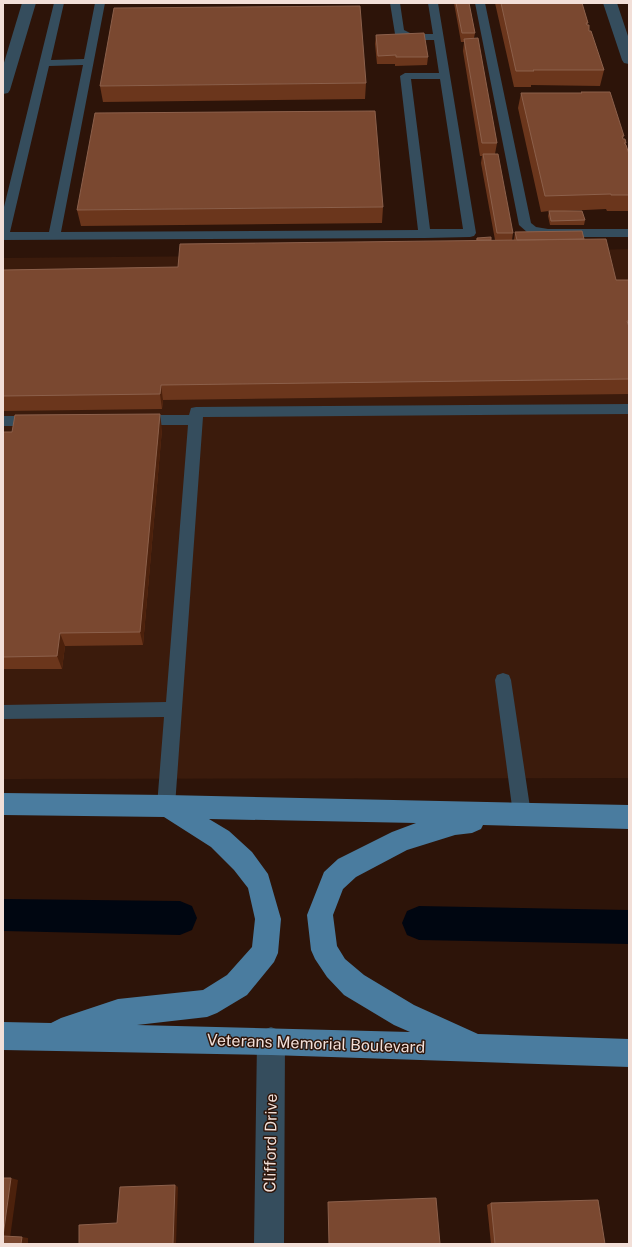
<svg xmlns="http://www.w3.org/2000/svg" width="632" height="1247" font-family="'Public Sans',sans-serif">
<rect width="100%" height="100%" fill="#2d1409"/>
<!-- built -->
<path fill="#3b1b0c" d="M 629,249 L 629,778 L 3,779 L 3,258 L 462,254 Z"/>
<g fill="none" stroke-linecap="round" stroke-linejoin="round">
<!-- canal -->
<path fill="#000611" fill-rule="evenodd" d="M 3,899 L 180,901 L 192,906 L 197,918 L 192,930 L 180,935 L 3,931 Z
M 419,906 L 629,910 L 629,944 L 419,940 L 407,935 L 402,923 L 407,911 Z"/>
<!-- service -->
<path fill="#354d5d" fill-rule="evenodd" d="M 54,3 L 64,3 L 51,60 L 84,59 L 95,3 L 105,3 L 61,232 L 418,230 L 400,76 L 405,73 L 439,73 L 434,40 L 410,40 L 395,34 L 390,3 L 400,3 L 404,30 L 412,34 L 433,34 L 428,3 L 438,3 L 476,233 L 474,236 L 470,237 L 425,238 L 3,240 L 3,211 ZM 83,65 L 49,232 L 10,232 L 49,66 ZM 411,79 L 440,79 L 463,229 L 430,229 Z
M 475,3 L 485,3 L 531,223 L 536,227 L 548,229 L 629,229 L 629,237 L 548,237 L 528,233 L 519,225 Z
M 629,404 L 629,414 L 203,417 L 175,806 L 172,812 L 166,814 L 160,812 L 157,806 L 164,717 L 3,719 L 3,705 L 166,702 L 188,425 L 139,425 L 134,424 L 132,420 L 134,416 L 139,415 L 189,415 L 191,408 L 196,407 Z
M 3,416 L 36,416 L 41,417 L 43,421 L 41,425 L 36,426 L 3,426 Z
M 503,673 L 509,675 L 511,680 L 531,814 L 528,820 L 522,822 L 516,820 L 513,814 L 495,680 L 497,675 Z"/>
<!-- minor -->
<path fill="#354d5d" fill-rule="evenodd" d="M 22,3 L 36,3 L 10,90 L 8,93 L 3,94 L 3,66 Z
M 603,3 L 617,3 L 629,39 L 629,64 L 624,63 L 622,60 Z
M 271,1027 L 281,1031 L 285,1041 L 284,1244 L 254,1244 L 257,1041 L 261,1031 Z"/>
<!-- primary -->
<path fill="#4a7c9f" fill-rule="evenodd" d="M 3,793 L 167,795 L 629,805 L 629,829 L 483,825 L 481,829 L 472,833 L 455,835 L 407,850 L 356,877 L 343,889 L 333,915 L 337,946 L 345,959 L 364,975 L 414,1005 L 478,1034 L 629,1039 L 629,1067 L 271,1055 L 3,1050 L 3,1022 L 51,1023 L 61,1018 L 118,999 L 203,990 L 227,975 L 252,947 L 255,919 L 248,888 L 234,870 L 211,847 L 164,817 L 3,815 ZM 209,819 L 416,823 L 392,832 L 338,859 L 324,872 L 307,915 L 311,950 L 315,959 L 327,977 L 344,995 L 394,1025 L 410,1032 L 137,1025 L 207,1017 L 217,1013 L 247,995 L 274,962 L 278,953 L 281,919 L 268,874 L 252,852 L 229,831 Z"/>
</g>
<!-- wall -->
<path fill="#6b361c" d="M 454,3 L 469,3 L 475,33 L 474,38 L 497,143 L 495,154 L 513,233 L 512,240 L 514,240 L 515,232 L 584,239 L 616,280 L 629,280 L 629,394 L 163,400 L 162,409 L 3,411 L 3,270 L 178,267 L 476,240 L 477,238 L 491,240 L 495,240 L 481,163 L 482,156 L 480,156 L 463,51 L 464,42 L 461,42 Z
M 495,3 L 582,3 L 588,23 L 587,25 L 589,31 L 604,70 L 600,86 L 531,85 L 531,87 L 514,87 Z
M 376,35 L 428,57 L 427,65 L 395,66 L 395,64 L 377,64 L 375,44 Z
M 366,83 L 365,99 L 103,102 L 100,86 Z
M 581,92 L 624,136 L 623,139 L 626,143 L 626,145 L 629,154 L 629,211 L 607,211 L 606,209 L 565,211 L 585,220 L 584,225 L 550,225 L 548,216 L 549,211 L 541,212 L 518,108 L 521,93 L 581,93 Z
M 383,207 L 382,223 L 81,226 L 77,210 Z
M 162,429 L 143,645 L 65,646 L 62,669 L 3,669 L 3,432 Z
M 491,1203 L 605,1244 L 491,1244 L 487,1205 Z"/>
<!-- shaded-wall -->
<path fill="#4c210c" d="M 161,385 L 163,400 L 162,409 L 160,394 Z
M 160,414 L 162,429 L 143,645 L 140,632 Z
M 60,633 L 65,646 L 62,669 L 57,656 Z
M 11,1178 L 18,1180 L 10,1238 L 3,1236 Z
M 175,1185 L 178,1187 L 176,1244 L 173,1244 Z
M 22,1237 L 28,1238 L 28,1244 L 21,1244 Z"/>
<!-- building -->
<path fill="#7a4830" stroke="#8c604b" d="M 456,3 L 469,3 L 475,33 L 462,33 Z
M 501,3 L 582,3 L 588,23 L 586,23 L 587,25 L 589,25 L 589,31 L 591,31 L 604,70 L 533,70 L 534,71 L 516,71 Z
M 360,6 L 366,83 L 100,86 L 114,8 Z
M 424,33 L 428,57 L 396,57 L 396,55 L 378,56 L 376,35 Z
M 478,38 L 497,143 L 482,143 L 464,39 Z
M 581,92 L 610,92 L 624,136 L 622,136 L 623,139 L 625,139 L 626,143 L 624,143 L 626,145 L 629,154 L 629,195 L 611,195 L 611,194 L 545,196 L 521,93 L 582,93 Z
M 375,111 L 383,207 L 77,210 L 95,113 Z
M 483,154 L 498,154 L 513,233 L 497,233 Z
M 549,211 L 582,211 L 585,220 L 551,221 Z
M 582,231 L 584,239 L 517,240 L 515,232 Z
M 491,237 L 491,240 L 477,240 L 477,238 Z
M 606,239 L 616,280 L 629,280 L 629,321 L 627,321 L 629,327 L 629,379 L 161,385 L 160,394 L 3,396 L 3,270 L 178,267 L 180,244 Z
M 160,414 L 140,632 L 60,633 L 57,656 L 3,657 L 3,432 L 12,432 L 15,415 Z
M 3,1178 L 11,1178 L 3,1236 L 22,1237 L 21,1244 L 3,1244 Z
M 175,1185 L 173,1244 L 79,1244 L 79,1225 L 117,1223 L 120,1187 Z
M 436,1198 L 440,1244 L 329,1244 L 328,1202 Z
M 598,1200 L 605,1244 L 495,1244 L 491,1203 Z"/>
<g text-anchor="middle" stroke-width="3" stroke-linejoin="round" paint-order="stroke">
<!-- near-street labels -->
<g font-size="16" fill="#f2dfd8" stroke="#2d1409">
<text transform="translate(316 1043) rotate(2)" y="6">Veterans Memorial Boulevard</text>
<text transform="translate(270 1143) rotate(-89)" y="6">Clifford Drive</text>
</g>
</g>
<!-- border -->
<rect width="632" height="1247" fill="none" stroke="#f2dfd8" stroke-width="8"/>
</svg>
